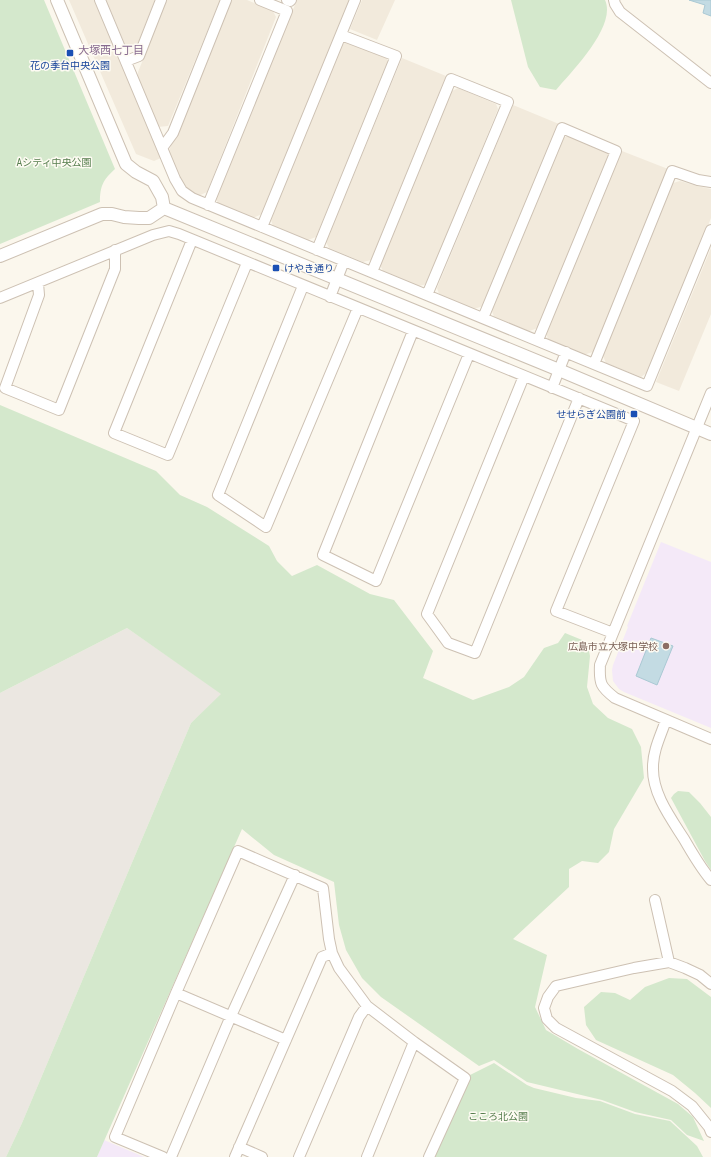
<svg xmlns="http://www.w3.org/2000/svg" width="711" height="1157" font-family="'Roboto Condensed','Noto Sans JP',sans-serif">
<rect width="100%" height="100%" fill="#fbf7ed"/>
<!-- residential -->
<path fill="#f2eadc" d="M 69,0 L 95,0 L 161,158 L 154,161 L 136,154 Z
M 106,0 L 155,0 L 137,45 L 126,47 Z
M 167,0 L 220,0 L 168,126 L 157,127 L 137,80 L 138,72 Z
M 229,0 L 247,0 L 273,11 L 276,17 L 207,192 L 198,196 L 188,191 L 181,183 L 168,153 Z
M 297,0 L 351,0 L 262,214 L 253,218 L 219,204 L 215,198 Z
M 362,0 L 395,0 L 377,40 L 350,29 Z
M 348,42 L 386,57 L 388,62 L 316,237 L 308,240 L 273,226 L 271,220 L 342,44 Z
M 402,58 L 446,76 L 371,260 L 363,262 L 329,248 L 326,242 Z
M 458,88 L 496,104 L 498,109 L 427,284 L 419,286 L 383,271 L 380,265 L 452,91 Z
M 513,105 L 559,124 L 483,306 L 474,309 L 439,294 L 437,288 Z
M 571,136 L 608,152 L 610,156 L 538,328 L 529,331 L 494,317 L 492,311 L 564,137 Z
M 622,151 L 668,169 L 593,352 L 583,355 L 549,341 L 546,334 Z
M 680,181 L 697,186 L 711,189 L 711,218 L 649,371 L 641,377 L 606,363 L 603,356 L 673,183 Z
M 711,248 L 711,314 L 679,391 L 656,382 Z"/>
<!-- industrial -->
<path fill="#ebe7e1" d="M 127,628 L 222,694 L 191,723 L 22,1123 L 6,1157 L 0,1157 L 0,693 Z"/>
<!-- education -->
<path fill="#f4e9f8" d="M 661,542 L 711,562 L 711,728 L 624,692 L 619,689 L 613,681 L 612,670 L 613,665 L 628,627 L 627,626 Z
M 104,1140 L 144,1157 L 97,1157 Z"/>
<!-- green -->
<path fill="#d4e8cc" d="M 0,0 L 44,0 L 115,169 C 103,180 100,186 100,202 L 0,244 Z
M 511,0 L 605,0 C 617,26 572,71 556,90 L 540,87 L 528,67 Z
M 0,405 L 156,471 L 180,495 L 207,507 L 269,546 L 277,561 L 292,576 L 317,565 L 370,594 L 394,600 L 433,651 L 423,678 L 473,700 L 509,687 L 524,677 L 544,648 L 558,643 L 565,633 L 587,642 L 590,656 L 587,687 L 593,704 L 608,718 L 632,729 L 641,747 L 644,778 L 614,829 L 609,852 L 598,863 L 582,861 L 569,869 L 569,887 L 513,939 L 547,955 L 535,1007 L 546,1030 L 578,1049 L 678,1104 L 693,1117 L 704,1141 L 687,1135 L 671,1120 L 635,1112 L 602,1100 L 527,1082 L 494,1060 L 479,1066 L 381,997 L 362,978 L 346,950 L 339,925 L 334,882 L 274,855 L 242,829 L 97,1157 L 6,1157 L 22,1123 L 191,723 L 221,694 L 127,628 L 0,693 Z
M 678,791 L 689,792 L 700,803 L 711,817 L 711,870 L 705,861 L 671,798 L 674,794 Z
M 669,978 L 687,979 L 711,997 L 711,1108 L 695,1093 L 673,1075 L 596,1040 L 586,1025 L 584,1007 L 601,992 L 615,993 L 630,1000 L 645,987 Z
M 494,1063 L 527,1085 L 534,1088 L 576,1098 L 600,1101 L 635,1114 L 670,1121 L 697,1146 L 703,1157 L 435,1157 L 470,1075 Z"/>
<!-- water -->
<path fill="#c3dbe3" stroke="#aac9d4" d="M 689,0 L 711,0 L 711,16 L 703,13 L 705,5 Z
M 651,638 L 673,646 L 657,685 L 636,676 Z"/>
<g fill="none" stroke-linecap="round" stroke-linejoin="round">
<defs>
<path id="minor" d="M 100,0 L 175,179 L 182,191 L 192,198 L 647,386 L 711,230
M 287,0 L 290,1 L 291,0
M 614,0 L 615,4 L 620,12 L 711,83
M 126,61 L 139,56 L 161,0
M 162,148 L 173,133 L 226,0
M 208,205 L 287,11 L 260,0
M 262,227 L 355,0
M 192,240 L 114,433 L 168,455 L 247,263
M 317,250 L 396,56 L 341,35
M 372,272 L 451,79 L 508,102 L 427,295
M 38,283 L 39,295 L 5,388 L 59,410 L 115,269 L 115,250
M 303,286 L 218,495 L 266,527 L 358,308
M 330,297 L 344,261
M 0,298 L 153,235 L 169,231 L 179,234 L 634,421 L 556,611 L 613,633
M 483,318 L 562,128 L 616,151 L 538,340
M 413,331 L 323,555 L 376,581 L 469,354
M 594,364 L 672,171 L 698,180 L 711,182
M 524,376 L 427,614 L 448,643 L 475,653 L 579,398
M 552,388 L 566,352
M 711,393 L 600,665 C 599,684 601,687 615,698 L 711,739
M 666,720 C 661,735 653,750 653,767 C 652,793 670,817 684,839 C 692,853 700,867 711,880
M 655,900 L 669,962
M 711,984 L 700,975 L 685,968 L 669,962 L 634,968 L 556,986 L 548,997 L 544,1008 L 547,1019 L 556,1028 L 672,1091 L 692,1106 L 709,1127 L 711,1132
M 176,993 L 286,1040
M 239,1147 L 262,1157
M 163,1157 L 115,1137 L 176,993 L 238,851 L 323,888 L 329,939 L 332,953 L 339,968 L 367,1006 L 414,1042 L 465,1078 L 429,1157
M 171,1157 L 231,1016 L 295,875
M 235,1157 L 322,957 L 332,953
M 299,1157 L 359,1017 L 367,1006
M 367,1157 L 414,1042"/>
<path id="tertiary" d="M 57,0 L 126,164 L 136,172 L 153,181 L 162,197 L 164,208 L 559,370 L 711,434
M 0,256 L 102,214 L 112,214 L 124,217 L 139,218 L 149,218 L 164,208"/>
</defs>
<!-- minor casing -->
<use href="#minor" stroke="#cdc1b3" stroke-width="12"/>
<!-- tertiary casing -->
<use href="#tertiary" stroke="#cdc1b3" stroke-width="14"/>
<!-- minor -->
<use href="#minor" stroke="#fff" stroke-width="10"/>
<!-- tertiary -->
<use href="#tertiary" stroke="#fff" stroke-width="12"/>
</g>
<!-- markers -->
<g fill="#1a4fb4" stroke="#fefbf3" stroke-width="1.5">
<rect x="66" y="49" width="8" height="8" rx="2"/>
<rect x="272" y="264" width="8" height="8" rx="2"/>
<rect x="630" y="410" width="8" height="8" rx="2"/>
</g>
<circle fill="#8d6e63" stroke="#fefbf3" stroke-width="1.5" cx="666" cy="646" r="4"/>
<g text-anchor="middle" stroke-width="3" stroke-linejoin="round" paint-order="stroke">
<!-- transit labels -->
<g font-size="10" fill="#164399" stroke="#fefbf3">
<text x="70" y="69">花の季台中央公園</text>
<text x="284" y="272" text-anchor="start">けやき通り</text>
<text x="626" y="418" text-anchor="end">せせらぎ公園前</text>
</g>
<!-- park labels -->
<g font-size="10" fill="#567e4e" stroke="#fefbf3">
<text x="54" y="166">Aシティ中央公園</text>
<text x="498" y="1120">こころ北公園</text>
</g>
<!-- education labels -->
<g font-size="10" fill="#785e54" stroke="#fefbf3" text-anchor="end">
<text x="658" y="650">広島市立大塚中学校</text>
</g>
<!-- neighbourhood labels -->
<g font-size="11" fill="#876a8f" stroke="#fefbf3">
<text x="111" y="54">大塚西七丁目</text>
</g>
</g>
</svg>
